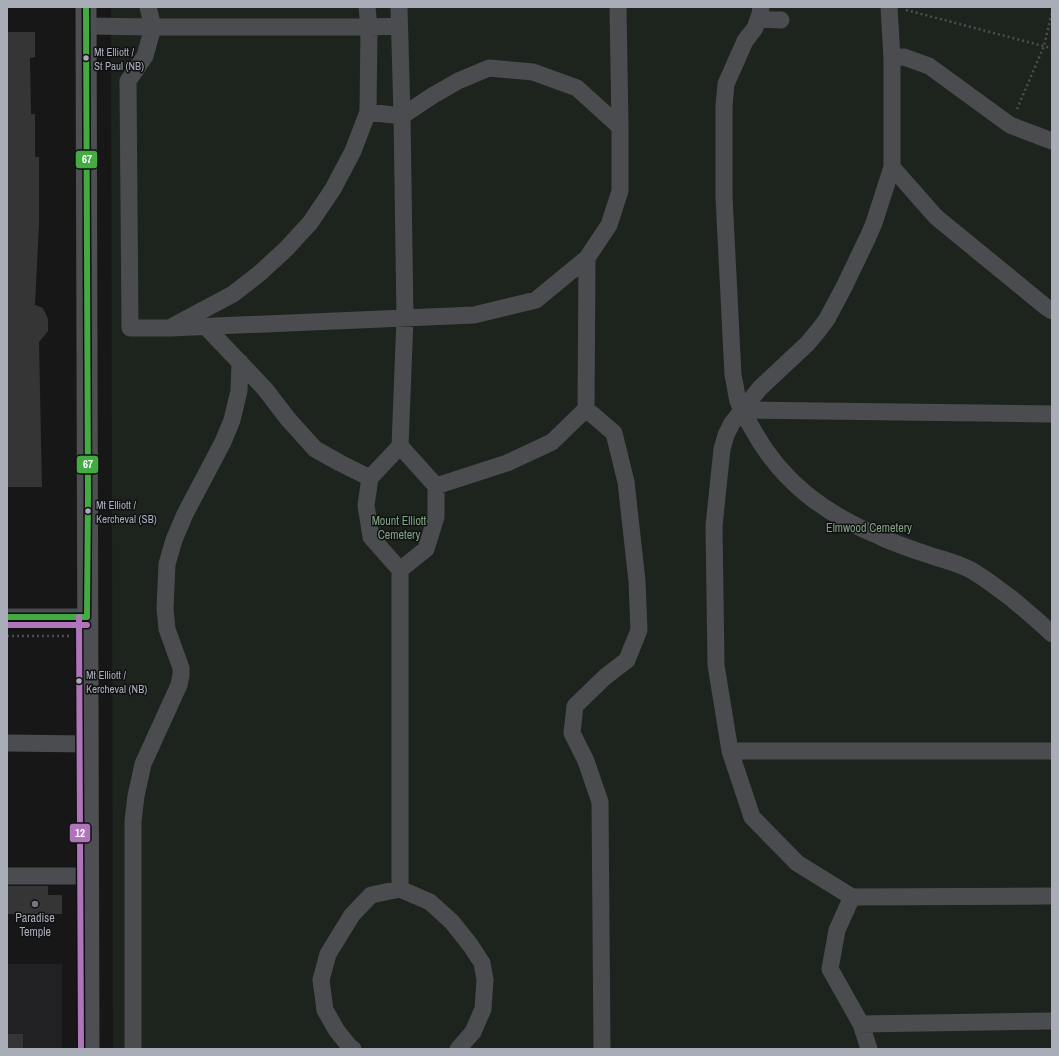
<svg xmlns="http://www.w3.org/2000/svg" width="1059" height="1056" font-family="'Archivo Narrow',sans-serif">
<rect width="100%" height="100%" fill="#171717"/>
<!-- built -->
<path fill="#212123" d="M 7,964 L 62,964 L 62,1049 L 7,1049 Z"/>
<!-- green -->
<path fill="#1d241e" d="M 111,7 L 1052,7 L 1052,1049 L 113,1049 Z"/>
<!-- building -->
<path fill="#353536" d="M 7,32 L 35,32 L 35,57 L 30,58 L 31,114 L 35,114 L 35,157 L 39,157 L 39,224 L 35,305 L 43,308 L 48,319 L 48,331 L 39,342 L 42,487 L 7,487 Z
M 7,886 L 48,886 L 48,895 L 62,895 L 62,914 L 7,914 Z
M 7,1034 L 23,1034 L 23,1049 L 7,1049 Z"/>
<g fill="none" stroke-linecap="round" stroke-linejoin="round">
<!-- path -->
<path stroke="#4d4e52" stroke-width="2.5" stroke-dasharray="2 3" stroke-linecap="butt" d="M 906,10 L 1047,47 L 1052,49
M 1017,109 L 1044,46 L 1052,12
M 7,636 L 69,636"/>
<!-- minor -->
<path stroke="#4b4c50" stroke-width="17" d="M 148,7 L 153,27 L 145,56 L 128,81 L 130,328 L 170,328 L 474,315 L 536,300 L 587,258 L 609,225 L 620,191 L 620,127 L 618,7
M 399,7 L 402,116 L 405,318 L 400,446 L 436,486 L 436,517 L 426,549 L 400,570 L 400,889 L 430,902 L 452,922 L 471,946 L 482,963 L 485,980 L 483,1009 L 473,1032 L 458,1049
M 761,7 L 760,14 L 755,28 L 745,41 L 726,84 L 724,106 L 724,197 L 733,375 C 735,383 736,393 738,401 C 742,411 747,419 752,428 C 781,482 825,514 881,537 C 898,545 917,551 935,557 C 946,560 958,564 969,569 C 984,577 997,588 1011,598 C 1025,610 1039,621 1052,634
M 889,7 L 892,58 L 892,167 L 936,217 L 1046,307 L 1052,311
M 758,19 L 781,20
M 87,26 L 153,27 L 369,27 L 399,26
M 892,58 L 904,57 L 929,66 L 1010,125 L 1052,141
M 368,112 L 402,116 L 432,96 L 458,81 L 489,68 L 533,72 L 577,88 L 620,127
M 892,167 L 874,223 L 868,237 L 844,287 L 827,319 L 818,331 L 807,344 L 760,388 L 732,423 L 726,435 L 722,449 L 714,526 L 716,665 L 730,751 L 752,817 L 797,863 L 852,897 L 1052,896
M 587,258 L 586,409 L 614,433 L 626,482 L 637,581 L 639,630 L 627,660 L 605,677 L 575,706 L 572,733 L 586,761 L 600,802 L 602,1049
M 173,326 L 233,294 L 260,273 L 286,249 L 310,223 L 333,189 L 353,151 L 368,112 L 369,27 L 367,7
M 206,327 L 265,389 L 288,419 L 315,449 L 340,463 L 370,478
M 742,410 L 1052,414
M 400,446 L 370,478 L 366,505 L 371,537 L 400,570
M 436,486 L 507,463 L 552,442 L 586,409
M 7,617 L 87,617
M 7,743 L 88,744
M 730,751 L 1052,751
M 7,876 L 89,876
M 852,897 L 837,930 L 830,969 L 861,1024 L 869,1049
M 861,1024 L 1052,1021
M 133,1049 L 133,821 L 136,796 L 143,764 L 179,685 L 181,675 L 181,668 L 167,629 L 165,609 L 167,564 L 174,540 L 185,514 L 223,442 L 232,420 L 239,391 L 240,362
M 353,1049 L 350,1047 L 337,1031 L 325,1010 L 321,980 L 328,954 L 352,915 L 371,895 L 400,889"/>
<!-- major -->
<path stroke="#4d4f52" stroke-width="21" d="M 86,7 L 89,1049"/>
<defs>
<path id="bus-1" d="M 86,7 L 88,495 L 87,617
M 7,617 L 87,617"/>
<path id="bus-2" d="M 79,617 L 81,1049
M 7,625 L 87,625"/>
</defs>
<!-- bus-1 casing -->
<use href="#bus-1" stroke="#111113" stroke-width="9"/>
<!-- bus-2 casing -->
<use href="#bus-2" stroke="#111113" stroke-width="9"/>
<!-- bus-1 -->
<use href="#bus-1" stroke="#44aa42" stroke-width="6"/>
<!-- bus-2 -->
<use href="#bus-2" stroke="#af74b9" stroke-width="6"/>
</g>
<!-- markers -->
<g fill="#a8adb8" stroke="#111113" stroke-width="1.5">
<circle cx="86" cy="58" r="3.5"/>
<circle cx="88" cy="511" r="3.5"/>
<circle cx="79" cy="681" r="3.5"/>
</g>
<circle fill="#757880" stroke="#111113" stroke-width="1.5" cx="35" cy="904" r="4"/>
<g text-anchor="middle" stroke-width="3" stroke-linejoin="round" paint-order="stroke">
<!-- bus labels -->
<g font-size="11" fill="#a8adb8" stroke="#111113" text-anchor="start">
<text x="94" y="56">Mt Elliott /<tspan x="94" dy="14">St Paul (NB)</tspan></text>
<text x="96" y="509">Mt Elliott /<tspan x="96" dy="14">Kercheval (SB)</tspan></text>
<text x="86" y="679">Mt Elliott /<tspan x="86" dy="14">Kercheval (NB)</tspan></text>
</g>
<!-- park labels -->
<g font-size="12" fill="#7fa381" stroke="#111113">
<text x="399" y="525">Mount Elliott<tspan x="399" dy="14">Cemetery</tspan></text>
<text x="869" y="532">Elmwood Cemetery</text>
</g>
<!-- poi labels -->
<g font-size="12" fill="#a8adb8" stroke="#111113">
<text x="35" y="922">Paradise<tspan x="35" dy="14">Temple</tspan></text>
</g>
</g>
<g stroke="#111113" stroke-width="1.5">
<rect x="75" y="150" width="23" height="19" rx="4" fill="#44aa42"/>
<rect x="76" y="455" width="23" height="19" rx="4" fill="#44aa42"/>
<rect x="69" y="823" width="22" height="20" rx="4" fill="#af74b9"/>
</g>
<g font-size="11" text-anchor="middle" font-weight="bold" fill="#fff">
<text x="87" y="163">67</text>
<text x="88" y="468">67</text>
<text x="80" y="837">12</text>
</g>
<!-- border -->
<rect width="1059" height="1056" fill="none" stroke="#a8adb8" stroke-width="16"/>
</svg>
